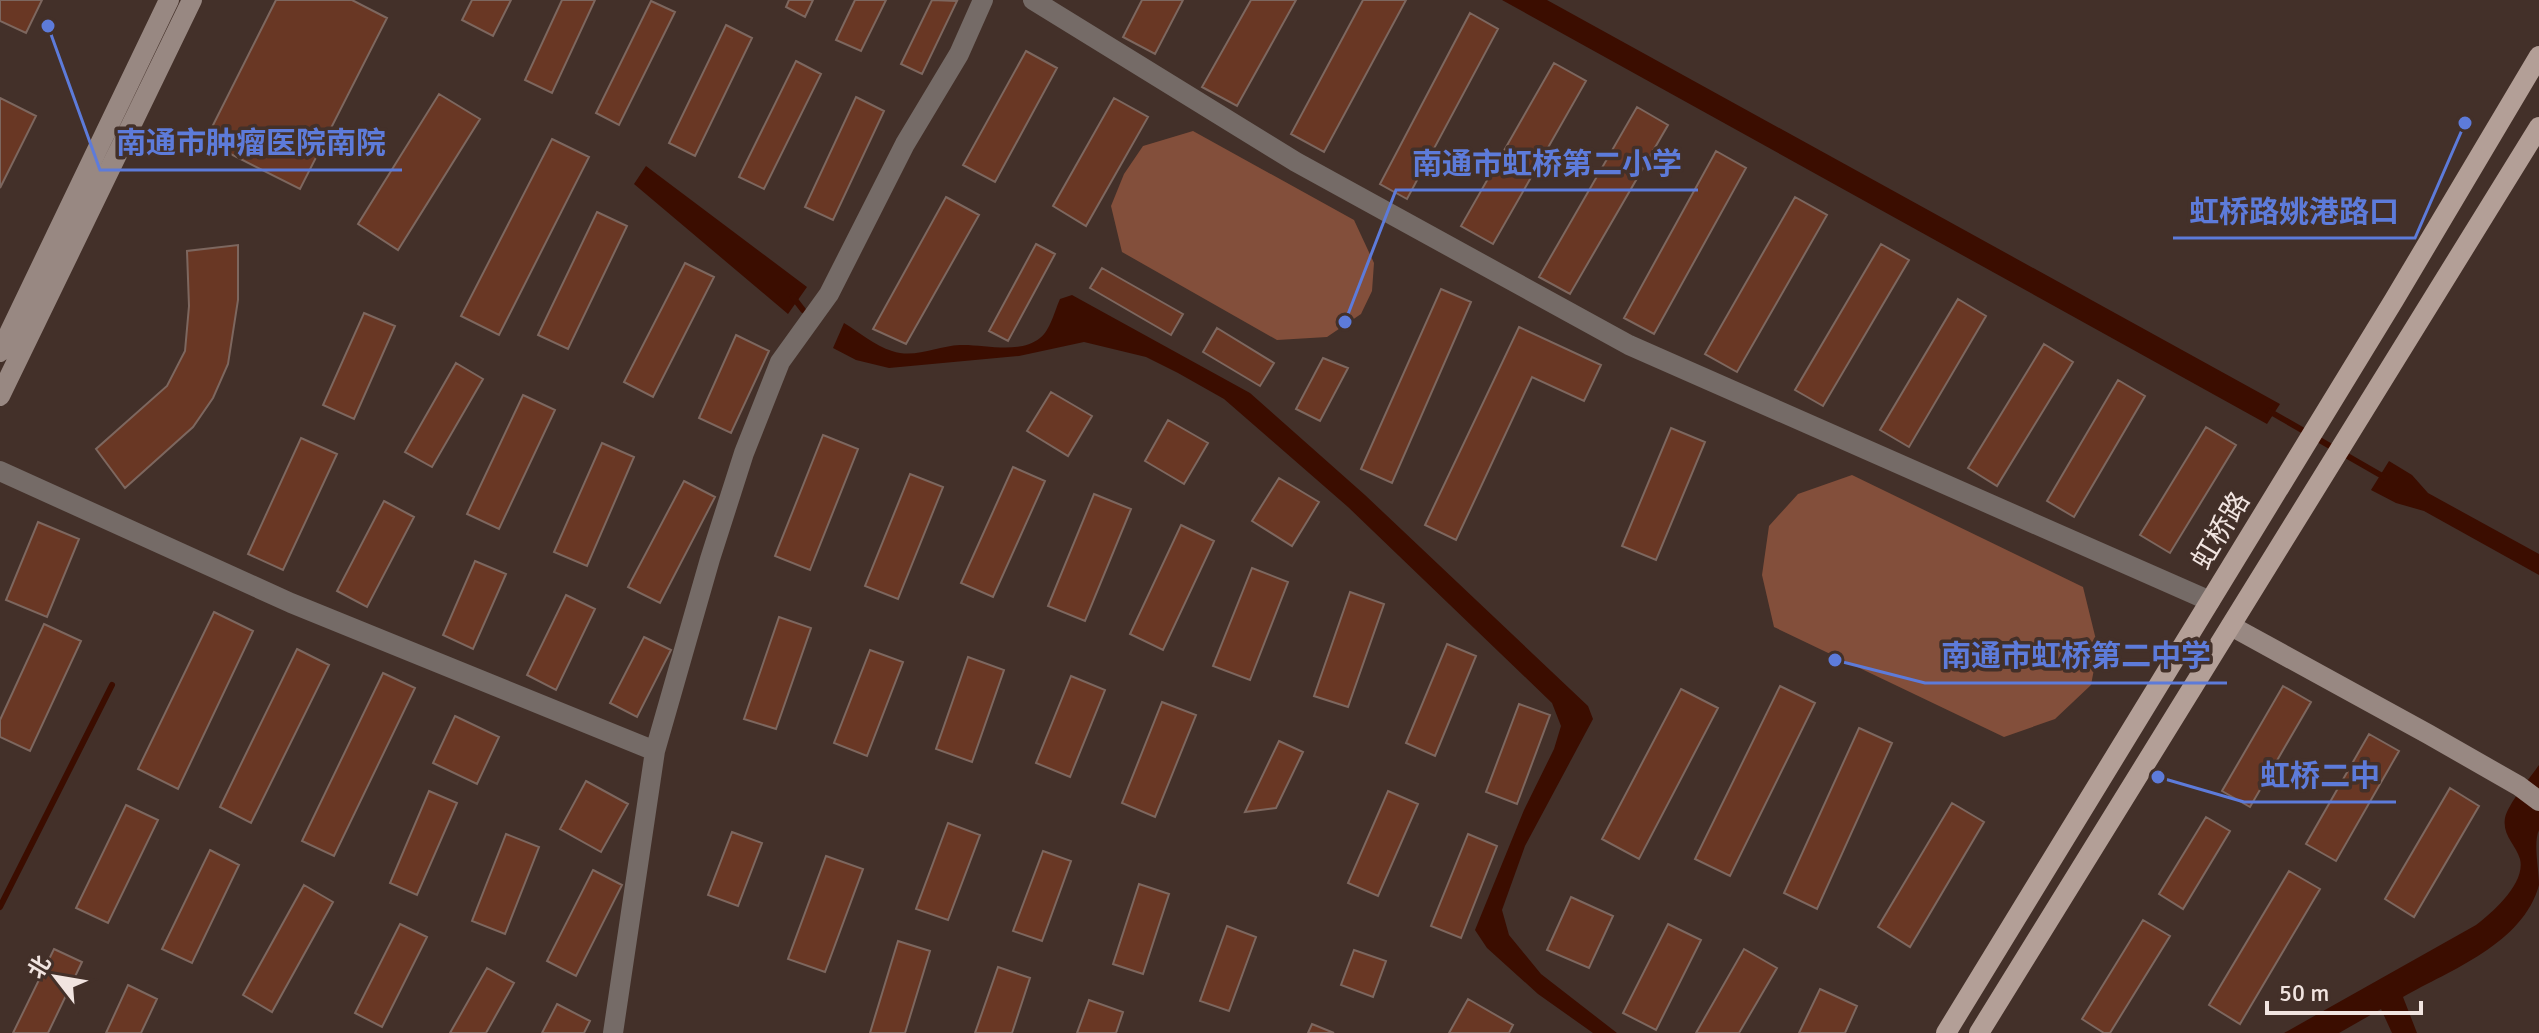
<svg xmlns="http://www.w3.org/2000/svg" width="2539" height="1033" font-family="Signika,'Noto Sans SC',sans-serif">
<rect width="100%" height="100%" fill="#433029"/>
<!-- green -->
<path fill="#834f3b" d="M 1193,131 L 1354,220 L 1374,263 L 1372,291 L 1361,314 L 1327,337 L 1277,340 L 1122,252 L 1111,206 L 1124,174 L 1143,146 Z
M 1852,475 L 2083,587 L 2098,648 L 2091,685 L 2055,719 L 2004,737 L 1774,627 L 1762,575 L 1769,526 L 1798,494 Z"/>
<!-- water -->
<path fill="#3b0d00" d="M 1502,0 L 1547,0 L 2280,404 L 2267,424 Z
M 646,166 L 807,287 L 788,314 L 634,184 Z
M 1072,295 L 1250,393 L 1365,495 L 1588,706 L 1593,719 L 1525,846 L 1502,910 L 1509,935 L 1541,974 L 1617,1033 L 1593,1033 L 1538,994 L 1487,948 L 1475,930 L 1524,810 L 1554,749 L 1561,726 L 1552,703 L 1348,507 L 1224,399 L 1178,373 L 1146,357 L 1084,342 L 1019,356 L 889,368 L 856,360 L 833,348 L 844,323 C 859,332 875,346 892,351 C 915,359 937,346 960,345 C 984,344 1019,355 1040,338 C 1050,331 1055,310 1060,299 Z
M 2389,461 L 2412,475 L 2428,493 L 2539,554 L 2539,575 L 2424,511 L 2396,503 L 2371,490 Z
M 2539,765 L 2539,830 C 2533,843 2539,869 2539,885 C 2523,944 2450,970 2403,997 L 2417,1033 L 2392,1033 L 2381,1009 L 2339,1033 L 2284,1033 L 2476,925 C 2493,912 2526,883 2520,859 C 2516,845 2502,835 2505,818 C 2508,804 2530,778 2539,765 Z"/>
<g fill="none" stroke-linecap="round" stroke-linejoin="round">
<!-- stream -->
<path stroke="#3b0d00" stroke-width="6" d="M 793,297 L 803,310
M 2269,411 L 2384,477
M 0,907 L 112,685"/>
</g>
<!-- building -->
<path fill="#693724" stroke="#7d675f" stroke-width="2" d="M 0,0 L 42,0 L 26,33 L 0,21 Z
M 276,0 L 352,0 L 387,18 L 300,189 L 205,141 Z
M 472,0 L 511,0 L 493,36 L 462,20 Z
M 562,0 L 595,0 L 552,93 L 525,80 Z
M 789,0 L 813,0 L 805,17 L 786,7 Z
M 855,0 L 886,0 L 861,51 L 836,40 Z
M 932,0 L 957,1 L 922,74 L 901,64 Z
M 1142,0 L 1183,0 L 1155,54 L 1123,37 Z
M 1251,0 L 1296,0 L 1237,106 L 1202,87 Z
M 1363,0 L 1406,0 L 1324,152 L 1291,134 Z
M 651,1 L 675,12 L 619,125 L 596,113 Z
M 1470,13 L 1498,29 L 1407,199 L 1380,184 Z
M 726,25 L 752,38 L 695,156 L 669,143 Z
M 1026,51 L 1057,68 L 995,182 L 963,165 Z
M 796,61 L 821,74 L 764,189 L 739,177 Z
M 1554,63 L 1586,81 L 1493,244 L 1461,226 Z
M 439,94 L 480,119 L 398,250 L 358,224 Z
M 856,97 L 884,111 L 833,220 L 805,207 Z
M 0,98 L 36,116 L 0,188 Z
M 1114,98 L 1148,117 L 1086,226 L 1053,206 Z
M 1637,107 L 1668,125 L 1570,294 L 1539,277 Z
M 552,139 L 589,157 L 499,335 L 461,316 Z
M 1716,151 L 1746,168 L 1654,334 L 1624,318 Z
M 946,197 L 979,215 L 906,344 L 873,329 Z
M 1795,197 L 1827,215 L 1737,372 L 1705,354 Z
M 597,212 L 627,226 L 568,349 L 538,335 Z
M 1036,244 L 1055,254 L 1008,341 L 989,331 Z
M 1881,244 L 1909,260 L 1823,406 L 1795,390 Z
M 238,245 L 238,300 L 228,364 L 213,398 L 193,427 L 125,488 L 96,449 L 167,386 L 185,351 L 189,306 L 187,251 Z
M 685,263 L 714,277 L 653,397 L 624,382 Z
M 1102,268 L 1183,314 L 1171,335 L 1090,288 Z
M 1441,289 L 1471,302 L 1392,483 L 1361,469 Z
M 1958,299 L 1986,316 L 1909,447 L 1880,430 Z
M 364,313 L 395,326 L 354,419 L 323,405 Z
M 1519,327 L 1601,365 L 1584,401 L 1532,377 L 1456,540 L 1425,525 Z
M 1217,328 L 1274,363 L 1260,386 L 1203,352 Z
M 736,335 L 769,351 L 731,433 L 699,418 Z
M 2044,344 L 2073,362 L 1997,486 L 1968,468 Z
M 1323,358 L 1348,368 L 1320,421 L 1296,409 Z
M 456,363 L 483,379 L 432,467 L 405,452 Z
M 2118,380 L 2145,396 L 2074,517 L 2047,501 Z
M 1051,392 L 1092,416 L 1068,456 L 1027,431 Z
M 523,395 L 555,410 L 499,529 L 467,514 Z
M 1168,420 L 1208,443 L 1184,484 L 1145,461 Z
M 2206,427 L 2236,445 L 2170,553 L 2140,535 Z
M 1671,428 L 1705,442 L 1656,560 L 1622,546 Z
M 823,435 L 858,449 L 810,570 L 775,556 Z
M 301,438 L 337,454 L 283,570 L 248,554 Z
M 602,443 L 634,457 L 587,566 L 554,552 Z
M 1013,467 L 1045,481 L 993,597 L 961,583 Z
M 910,474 L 943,487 L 898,599 L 865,586 Z
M 1279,478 L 1319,502 L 1292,546 L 1252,521 Z
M 684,481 L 715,497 L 660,603 L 628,587 Z
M 1094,494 L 1131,509 L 1085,621 L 1048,606 Z
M 384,501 L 414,517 L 367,607 L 337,591 Z
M 38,522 L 79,539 L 47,617 L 6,600 Z
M 1181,525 L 1214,541 L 1163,650 L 1130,634 Z
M 475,561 L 506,574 L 473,649 L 443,635 Z
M 1252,568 L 1288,582 L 1250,680 L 1213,666 Z
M 1350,592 L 1384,604 L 1348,707 L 1314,696 Z
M 566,595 L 595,609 L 556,690 L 527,675 Z
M 214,612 L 253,631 L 178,789 L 138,769 Z
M 779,617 L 811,628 L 776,729 L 744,719 Z
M 44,624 L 81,641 L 30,751 L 0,737 L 0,720 Z
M 644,637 L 671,650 L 637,717 L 610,703 Z
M 1447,644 L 1476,656 L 1435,756 L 1406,743 Z
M 297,649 L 329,665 L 251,823 L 220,807 Z
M 870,650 L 903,662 L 867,756 L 834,743 Z
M 968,657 L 1004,670 L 972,762 L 936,749 Z
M 383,673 L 415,688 L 334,856 L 302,841 Z
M 1071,676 L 1105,690 L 1070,777 L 1036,763 Z
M 1780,686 L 1815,703 L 1730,876 L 1695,859 Z
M 2283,686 L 2311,702 L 2250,807 L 2222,791 Z
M 1681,689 L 1718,708 L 1639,859 L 1602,839 Z
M 1162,702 L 1196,715 L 1155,817 L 1122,803 Z
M 1519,704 L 1550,715 L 1517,804 L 1486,792 Z
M 455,716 L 499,737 L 477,784 L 433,763 Z
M 1859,728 L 1892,743 L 1817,909 L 1784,893 Z
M 2369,734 L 2399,751 L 2336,861 L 2306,844 Z
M 1279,741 L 1303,752 L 1276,808 L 1245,812 Z
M 586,781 L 628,804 L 601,852 L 560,829 Z
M 2450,788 L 2479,806 L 2414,917 L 2385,899 Z
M 429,791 L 457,803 L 417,895 L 390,883 Z
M 1388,791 L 1418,804 L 1378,896 L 1348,883 Z
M 1952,803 L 1984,822 L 1910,947 L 1878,927 Z
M 126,805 L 158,820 L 108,923 L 76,908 Z
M 2206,817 L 2230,831 L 2183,909 L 2159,894 Z
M 948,823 L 980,835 L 948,920 L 916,909 Z
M 732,832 L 762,843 L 738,906 L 708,895 Z
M 506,834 L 539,847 L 505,934 L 472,921 Z
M 1468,834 L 1497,846 L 1461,938 L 1431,926 Z
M 210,850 L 239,865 L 192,963 L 162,949 Z
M 1043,851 L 1071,861 L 1042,941 L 1013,931 Z
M 826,856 L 863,869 L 825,972 L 788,959 Z
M 593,870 L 622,885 L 576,976 L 547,961 Z
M 2289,871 L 2320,889 L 2240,1024 L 2209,1005 Z
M 1139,884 L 1169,894 L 1143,974 L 1113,964 Z
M 304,885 L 333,902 L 272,1012 L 243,995 Z
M 1571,897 L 1613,916 L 1589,968 L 1547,950 Z
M 2143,920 L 2170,936 L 2110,1033 L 2104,1033 L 2082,1019 Z
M 400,924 L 427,937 L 382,1027 L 355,1013 Z
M 1668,924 L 1701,940 L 1656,1030 L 1623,1013 Z
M 1227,926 L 1256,937 L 1229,1011 L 1200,1001 Z
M 898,941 L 930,951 L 905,1033 L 870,1033 Z
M 54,949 L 82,962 L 48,1033 L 13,1033 Z
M 1744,949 L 1777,968 L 1739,1033 L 1696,1033 Z
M 1354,950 L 1386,961 L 1373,997 L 1341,985 Z
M 998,967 L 1030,978 L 1012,1033 L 975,1033 Z
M 487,968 L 514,983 L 486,1033 L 450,1033 Z
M 128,985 L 157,999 L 141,1033 L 106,1033 Z
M 1820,989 L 1857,1006 L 1845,1033 L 1799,1033 Z
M 1468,999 L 1513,1025 L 1509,1033 L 1449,1033 Z
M 1089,1000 L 1123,1012 L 1116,1033 L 1077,1033 Z
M 557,1004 L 590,1021 L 584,1033 L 542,1033 Z
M 1312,1024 L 1334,1033 L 1308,1033 Z"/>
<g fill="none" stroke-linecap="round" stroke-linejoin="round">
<!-- street -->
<path stroke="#756b67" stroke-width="20" d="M 1033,0 L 1296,162 L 1629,345 L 2210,601
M 0,471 L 291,603 L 655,751
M 613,1033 L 655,751 L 710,559 L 744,453 L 780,362 L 829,294 L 905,144 L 959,54 L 983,0"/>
<!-- secondary -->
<path stroke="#988882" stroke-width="20" d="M 0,352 L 169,0
M 0,396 L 192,0
M 2231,626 L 2428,734 L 2519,786 L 2539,801"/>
<!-- primary -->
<path stroke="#b39f97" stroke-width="20" d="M 1946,1033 L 2394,300 L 2539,56
M 1979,1033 L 2539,127"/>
</g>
<g text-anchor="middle" stroke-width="7" stroke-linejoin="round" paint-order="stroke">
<!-- street labels -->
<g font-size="28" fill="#f1e4e0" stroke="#433029">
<text transform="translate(2220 530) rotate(-59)" y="10">虹桥路</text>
</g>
</g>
<!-- callouts -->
<path fill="none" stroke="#5d7bda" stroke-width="3" d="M48 26L100 170H402M1345 322L1396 190H1698M2465 123L2415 238H2173M1835 660L1925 683H2227M2158 777L2244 802H2396"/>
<g fill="#5d7bda" stroke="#433029" stroke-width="3">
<circle cx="48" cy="26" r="8"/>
<circle cx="1345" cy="322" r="8"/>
<circle cx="2465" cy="123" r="8"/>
<circle cx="1835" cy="660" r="8"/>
<circle cx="2158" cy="777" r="8"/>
</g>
<g font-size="30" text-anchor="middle" font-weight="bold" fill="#5d7bda" stroke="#433029" stroke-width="7" stroke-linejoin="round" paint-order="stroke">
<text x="251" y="153">南通市肿瘤医院南院</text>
<text x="1547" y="174">南通市虹桥第二小学</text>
<text x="2294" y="222">虹桥路姚港路口</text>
<text x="2076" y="666">南通市虹桥第二中学</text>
<text x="2320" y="786">虹桥二中</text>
</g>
<!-- north arrow -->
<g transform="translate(56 977) rotate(301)" stroke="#433029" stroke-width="6" paint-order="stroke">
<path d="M0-6L14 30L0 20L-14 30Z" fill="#f1e4e0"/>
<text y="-12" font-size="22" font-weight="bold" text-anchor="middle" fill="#f1e4e0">北</text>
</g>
<!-- scale -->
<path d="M2267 1001v12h154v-12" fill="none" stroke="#f1e4e0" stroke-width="4"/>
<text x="2279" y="1001" font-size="24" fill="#f1e4e0" stroke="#433029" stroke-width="6" paint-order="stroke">50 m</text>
</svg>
